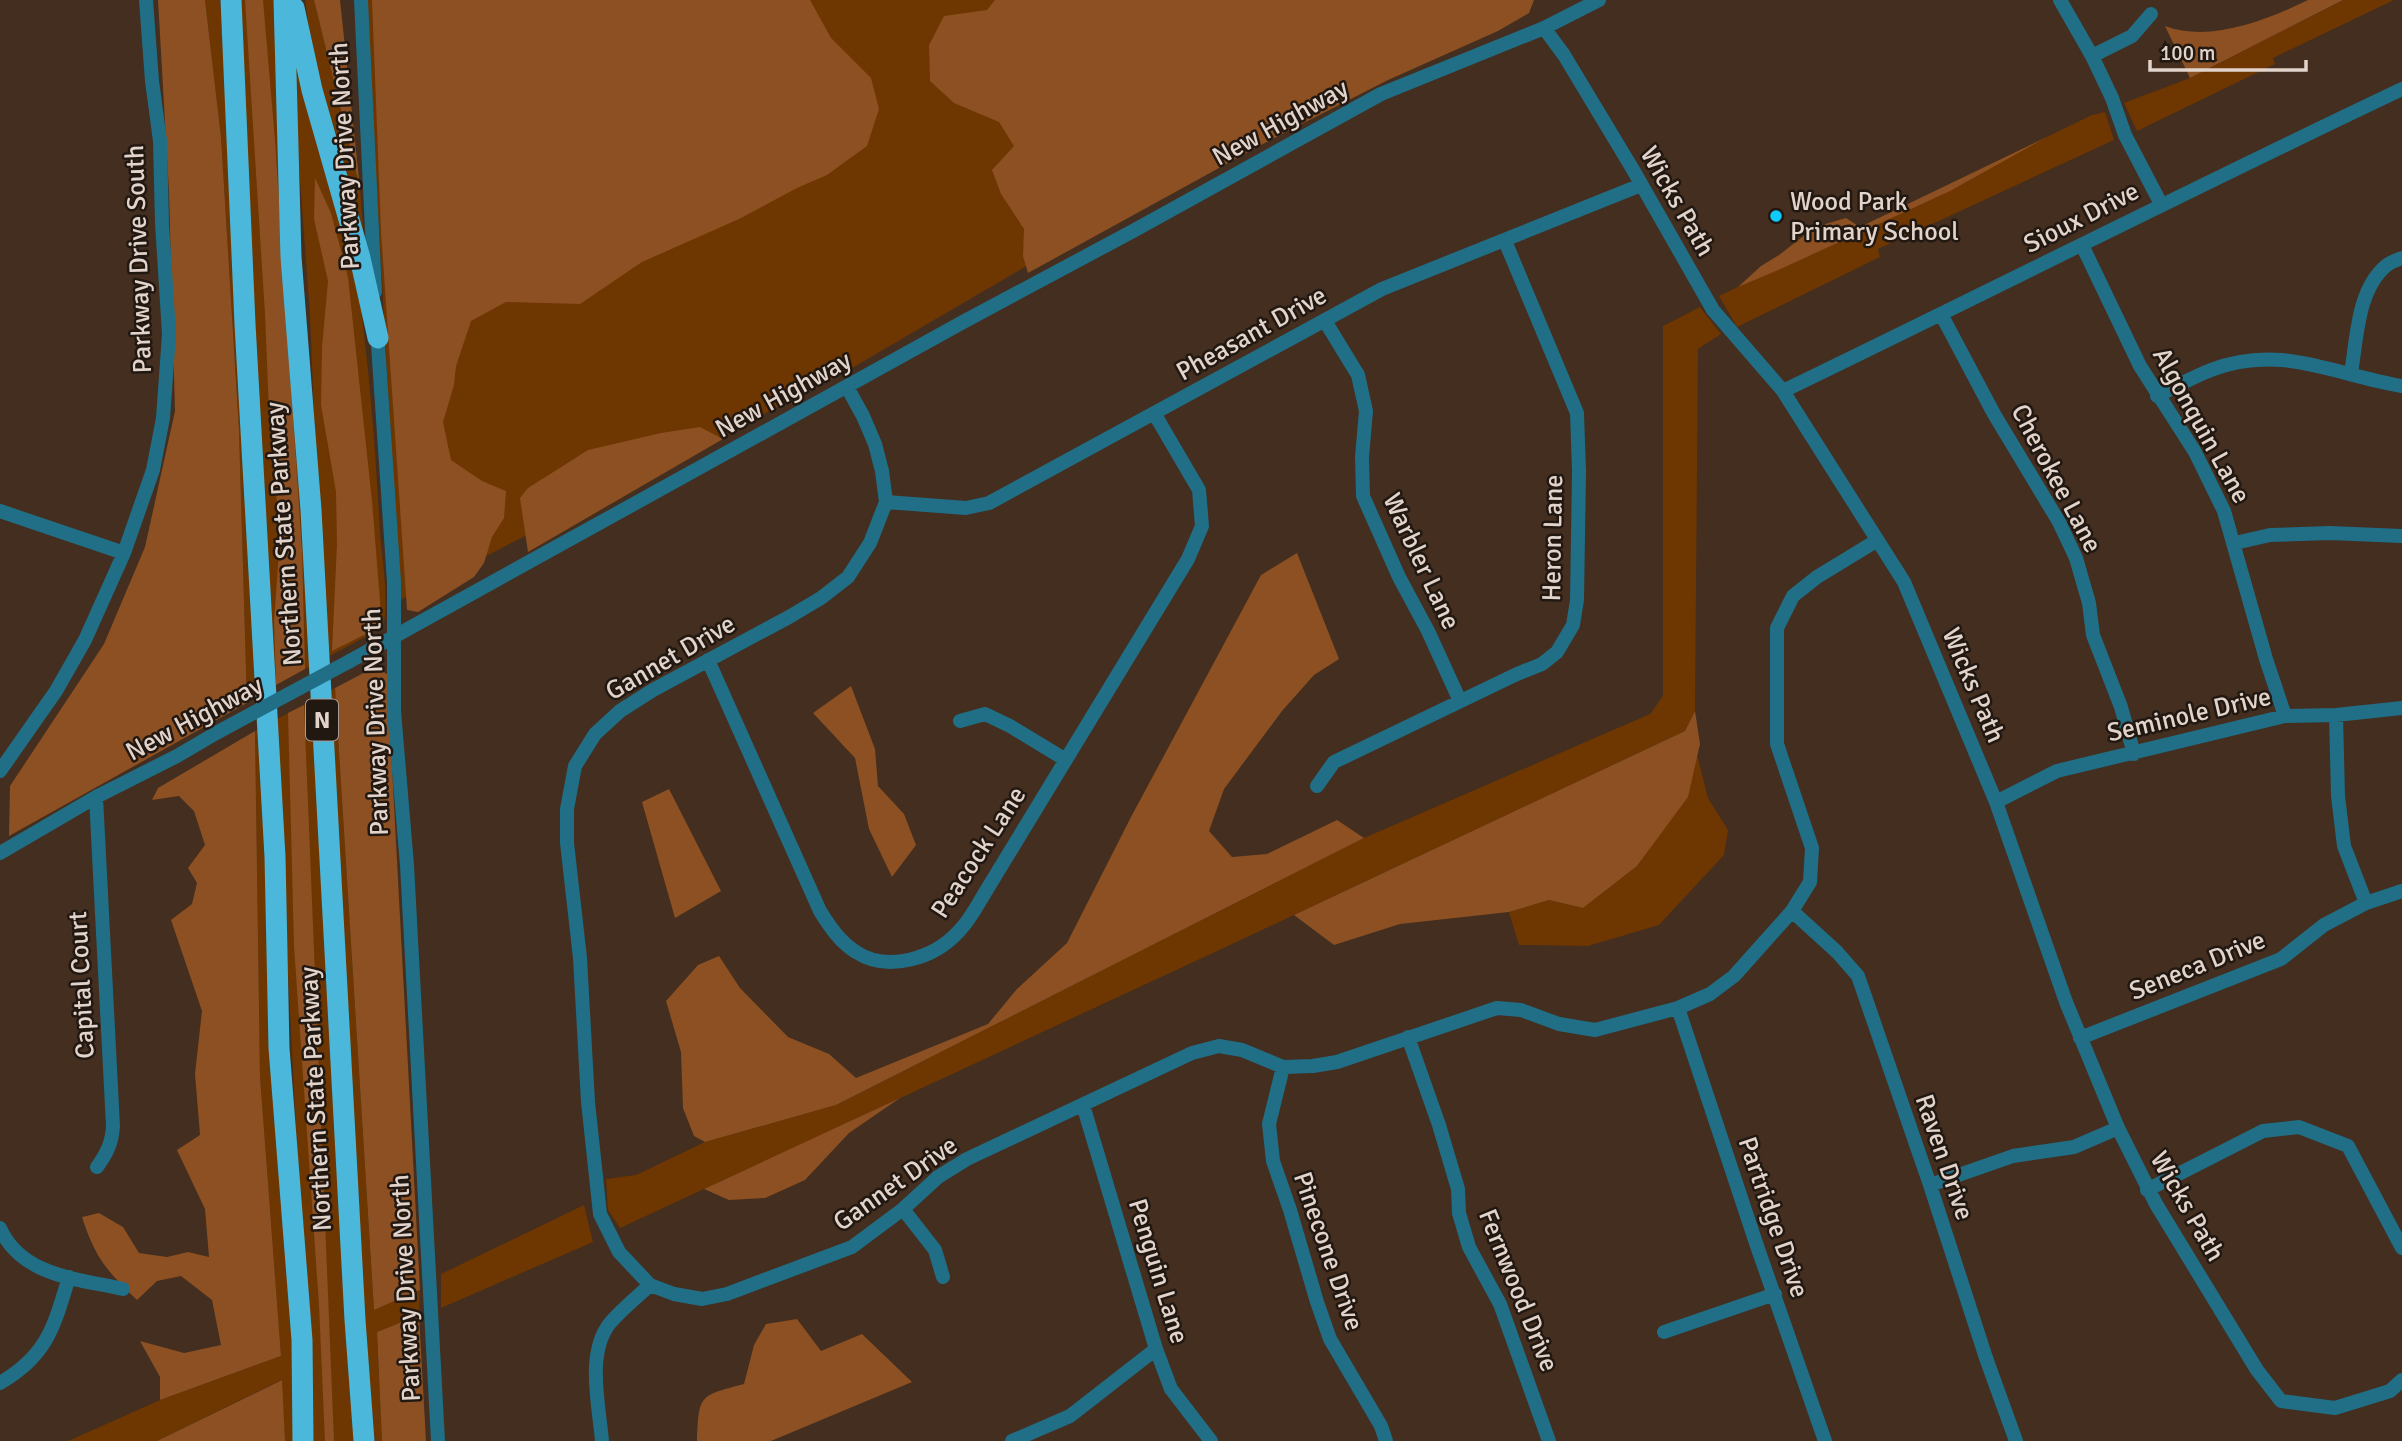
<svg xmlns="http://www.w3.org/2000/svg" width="2402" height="1441" font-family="Signika,sans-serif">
<rect width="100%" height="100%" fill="#432e1f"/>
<!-- green -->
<path fill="#6e3600" d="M 205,0 L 220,0 L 226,92 L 258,694 L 247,703 L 239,430 L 221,137 Z
M 237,0 L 276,0 L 311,666 L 271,687 Z
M 305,0 L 314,0 L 360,188 L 364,242 L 358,237 L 311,43 Z
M 366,0 L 1482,0 L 840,375 L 400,600 Z
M 2343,0 L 2394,0 L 2273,58 L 2275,64 L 2137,131 L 2124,103 L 2190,78 Z
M 291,55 L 296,55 C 319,136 348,217 360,301 C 370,377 376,456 380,533 C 382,555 390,610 382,628 L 324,659 L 310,317 Z
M 2105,112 L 2114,140 L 1878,249 L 1880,257 L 1737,327 L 1719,296 L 2092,115 Z
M 1700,307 L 1721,334 L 1698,349 L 1695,711 L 1685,731 L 1215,952 L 620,1228 L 608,1210 L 606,1179 L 636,1175 L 705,1142 L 836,1105 L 1364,838 L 1650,714 L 1663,696 L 1663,326 Z
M 335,688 L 374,1310 L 420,1290 L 419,1315 L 377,1332 L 382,1441 L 375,1441 L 362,1303 L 328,692 Z
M 315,699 L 354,1441 L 312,1441 L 275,720 Z
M 262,727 L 297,1441 L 285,1441 L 281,1380 L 157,1441 L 68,1441 L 160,1400 L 281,1356 L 260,1076 L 255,731 Z
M 1697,755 L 1708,798 L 1728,830 L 1724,855 L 1659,925 L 1588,946 L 1519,945 L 1509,912 L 1549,900 L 1583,908 L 1637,866 L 1687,797 Z
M 584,1205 L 593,1242 L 441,1308 L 441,1274 Z"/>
<!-- forest -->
<path fill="#8c5022" d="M 158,0 L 205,0 L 221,137 L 239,430 L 247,703 L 9,836 L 10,786 L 104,644 L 145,547 L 175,411 L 169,192 Z
M 245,0 L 263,0 L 275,140 L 302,551 L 305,669 L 276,685 L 274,621 L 281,524 L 276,495 L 269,410 L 265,314 Z
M 314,0 L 340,0 L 360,188 Z
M 372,0 L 810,0 L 831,38 L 871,78 L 879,109 L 867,146 L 827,175 L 797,188 L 739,219 L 642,262 L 580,304 L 506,302 L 471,321 L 456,366 L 454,385 L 443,422 L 451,460 L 482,481 L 506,491 L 504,518 L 492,537 L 484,563 L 474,577 L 418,612 L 407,610 L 381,231 Z
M 995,0 L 1534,0 L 1529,13 L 1498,31 L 1388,80 L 1259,146 L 1028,273 L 1023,256 L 1024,229 L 1001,194 L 992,170 L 1014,146 L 999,122 L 954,103 L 930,81 L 929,45 L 944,16 L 987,10 Z
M 2308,0 L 2343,0 L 2190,78 L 2165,26 C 2210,43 2267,20 2308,0 Z
M 2047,137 L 1950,191 L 1785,267 L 1738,287 L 1761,266 L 1779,255 L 1815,227 L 1846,218 L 1860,227 Z
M 315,178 L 331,213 L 348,277 L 372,501 L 382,626 L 332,651 L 337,544 L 336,492 L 321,405 L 322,347 L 328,281 L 314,219 Z
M 700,427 L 723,439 L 528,552 L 520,498 L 528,488 L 588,450 L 661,433 Z
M 1297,553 L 1339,659 L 1314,675 L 1282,711 L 1224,789 L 1209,831 L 1232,857 L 1267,854 L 1337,820 L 1364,838 L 836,1105 L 705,1142 L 694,1136 L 683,1108 L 681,1052 L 666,1001 L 698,965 L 719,956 L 740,988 L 788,1037 L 829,1054 L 856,1078 L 988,1024 L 1017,989 L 1067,943 L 1131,817 L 1261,575 Z
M 375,667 L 387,674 L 420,1290 L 374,1310 L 335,688 Z
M 851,686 L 875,749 L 878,786 L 904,814 L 916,845 L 892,877 L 869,829 L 855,758 L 813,713 Z
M 304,705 L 334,1441 L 325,1441 L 319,1305 L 294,946 L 288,713 Z
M 1695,711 L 1700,744 L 1688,797 L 1637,866 L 1583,908 L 1549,900 L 1509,912 L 1400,924 L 1334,945 L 1294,915 L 1685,731 Z
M 255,731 L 260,1076 L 281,1356 L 160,1400 L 160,1377 L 140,1341 L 184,1353 L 221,1345 L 212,1300 L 181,1276 L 157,1281 L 137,1300 C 107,1271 95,1258 82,1217 L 99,1213 L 123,1227 L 139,1253 L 167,1257 L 188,1252 L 209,1257 L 205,1209 L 177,1150 L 200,1135 L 195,1074 L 202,1011 L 171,920 L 192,904 L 197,883 L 188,868 L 205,845 L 194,811 L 179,796 L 152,800 L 158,788 Z
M 669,789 L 721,891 L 675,918 L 642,802 Z
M 900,1098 L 849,1133 L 805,1180 L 765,1198 L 729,1200 L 704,1189 Z
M 419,1315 L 426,1441 L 382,1441 L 377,1332 Z
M 797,1319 L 821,1351 L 862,1334 L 912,1382 L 771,1441 L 697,1441 C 699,1394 699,1396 744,1384 L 754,1345 L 766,1324 Z
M 282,1380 L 285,1441 L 157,1441 Z"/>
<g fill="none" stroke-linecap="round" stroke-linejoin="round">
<!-- minor -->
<path stroke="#206f87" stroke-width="14" d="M 361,0 L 375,292
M 2060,0 L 2092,56 L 2112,98 L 2125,135 L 2161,204
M 1544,28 L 1564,55 L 1632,168 L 1713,310 L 1783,391 L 1904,582 L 1996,802 L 2066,1002 L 2118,1128 L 2156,1204 L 2257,1370 L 2281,1401 L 2335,1408 L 2390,1391 L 2402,1380
M 2092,56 L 2132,36 L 2151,14
M 2082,245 L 2140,366 L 2195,452 L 2224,511 L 2266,659 L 2285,716
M 1941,314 L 1994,414 L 2059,522 L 2076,558 L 2089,603 L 2093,635 L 2121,707 L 2134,754
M 1325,321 L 1358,375 L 1366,411 L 1362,457 L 1363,496 L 1399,577 L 1428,631 L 1460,701
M 377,330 L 394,582 L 394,711 L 407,865 L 438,1441
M 2351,373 C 2357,339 2357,289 2387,265 C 2391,262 2397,260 2402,258
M 847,387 L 863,416 L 875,444 L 882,471 L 886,502 L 870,543 L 848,577 L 821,598 L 789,617 L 653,690 L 620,711 L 595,734 L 575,766 L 567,809 L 567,843 L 580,958 L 588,1102 L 600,1214 L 619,1252 L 650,1285 L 674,1294 L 702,1299 L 727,1294 L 852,1247 L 903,1209 L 938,1177 L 967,1159 L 1192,1053 L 1219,1046 L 1242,1050 L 1283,1067 L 1313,1066 L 1337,1062 L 1497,1008 L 1521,1010 L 1559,1024 L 1595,1030 L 1678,1008 L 1710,994 L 1734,976 L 1792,911 L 1810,882 L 1812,848 L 1777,744 L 1777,628 L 1793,596 L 1817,577 L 1876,541
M 1783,391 C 1990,291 2195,187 2402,89
M 2157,396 C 2175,387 2193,377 2211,370 C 2280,343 2335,375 2402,386
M 886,502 L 966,508 L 989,503 L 1382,289 L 1641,185
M 0,511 L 124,553
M 2235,543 L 2270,535 L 2330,533 L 2402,536
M 708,660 L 820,911 C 830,927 840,942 856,952 C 888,973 935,958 959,931 C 970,920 978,904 986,891 L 1188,559 L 1202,526 L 1199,490 L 1154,413
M 350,661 L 963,322 L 1133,231 L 1381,94 L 1544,28 L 1599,0
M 2336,715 L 2338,796 L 2344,846 L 2366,903
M 960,721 L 985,714 L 1010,726 L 1066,760
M 0,771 L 56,691 L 85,640 L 124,553 L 153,470 L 163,418 L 169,334 L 162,223 L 160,141 L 152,81 L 146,0
M 1317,786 L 1334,762 L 1517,674 L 1542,664 L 1557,652 L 1573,625 L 1577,600 L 1579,471 L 1577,413 L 1505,241
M 96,797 L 113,1126 C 112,1143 107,1153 97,1167
M 1996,802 L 2057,771 L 2285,716 L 2336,715 L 2402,708
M 0,853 L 96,797 L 177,756 L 218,732
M 1792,911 L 1837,952 L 1858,976 L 1930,1185 L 1986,1358 L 2016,1441
M 1678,1008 L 1757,1246 L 1825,1441
M 1408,1037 L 1439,1125 L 1458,1189 L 1459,1213 L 1469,1247 L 1500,1304 L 1549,1441
M 2080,1038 L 2281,959 L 2324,925 L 2366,903 L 2402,891
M 1283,1067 L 1269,1124 L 1273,1161 L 1290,1210 L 1317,1302 L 1330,1339 L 1381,1426 L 1386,1441
M 1083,1105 L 1156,1349 L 1171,1389 L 1211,1441
M 1930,1185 L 2013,1156 L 2074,1147 L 2118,1128
M 2147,1190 L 2263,1131 L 2299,1127 L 2348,1146 L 2402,1248
M 903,1209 L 935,1250 L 943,1277
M 0,1228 C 21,1276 78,1279 123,1289
M 1664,1332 L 1775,1294
M 0,1383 C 48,1355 54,1326 69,1277
M 602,1441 C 599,1405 586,1353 610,1323 C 622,1309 637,1297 650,1285
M 1012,1441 L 1070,1416 L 1156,1349"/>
<!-- highway -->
<path stroke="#4ab7db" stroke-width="21" d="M 231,0 L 245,324 L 275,857 L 279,1048 L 302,1340 L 303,1441
M 284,0 L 291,257 L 311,510 L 355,1320 L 364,1441
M 294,8 L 312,90 L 360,258 L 378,338"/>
<!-- minor-bridge -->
<path stroke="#206f87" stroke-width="14" d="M 218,732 L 350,661"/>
</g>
<!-- markers -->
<circle fill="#0fcafa" stroke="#221812" stroke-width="2.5" cx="1776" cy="216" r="7"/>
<g text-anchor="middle" stroke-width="5" stroke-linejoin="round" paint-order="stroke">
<!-- shield labels -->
<rect fill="#221812" stroke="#a89c94" stroke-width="2" x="306" y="699.5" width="32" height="41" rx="5"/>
<g font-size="24" font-weight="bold" fill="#e2d4cb">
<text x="322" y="728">N</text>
</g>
<!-- street labels -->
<g font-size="26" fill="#e2d4cb" stroke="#221812">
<text transform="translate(1280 122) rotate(-29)" y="9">New Highway</text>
<text transform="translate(344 156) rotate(-93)" y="9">Parkway Drive North</text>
<text transform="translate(1678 201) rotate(60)" y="9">Wicks Path</text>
<text transform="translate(2081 217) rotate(-27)" y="9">Sioux Drive</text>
<text transform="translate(138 259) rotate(-92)" y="9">Parkway Drive South</text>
<text transform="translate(1251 333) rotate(-29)" y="9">Pheasant Drive</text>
<text transform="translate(783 394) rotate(-29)" y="9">New Highway</text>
<text transform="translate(2202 425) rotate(61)" y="9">Algonquin Lane</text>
<text transform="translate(2057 478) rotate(62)" y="9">Cherokee Lane</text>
<text transform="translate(283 534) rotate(-94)" y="9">Northern State Parkway</text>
<text transform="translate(1552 538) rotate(-89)" y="9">Heron Lane</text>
<text transform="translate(1422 561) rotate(65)" y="9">Warbler Lane</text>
<text transform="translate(670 657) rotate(-30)" y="9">Gannet Drive</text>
<text transform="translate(1974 685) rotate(67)" y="9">Wicks Path</text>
<text transform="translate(2189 714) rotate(-13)" y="9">Seminole Drive</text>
<text transform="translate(194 718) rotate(-28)" y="9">New Highway</text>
<text transform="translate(375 722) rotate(-92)" y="9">Parkway Drive North</text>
<text transform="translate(978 852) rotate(-57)" y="9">Peacock Lane</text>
<text transform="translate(2197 965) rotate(-22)" y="9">Seneca Drive</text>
<text transform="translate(81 985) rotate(-93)" y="9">Capital Court</text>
<text transform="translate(315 1099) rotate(-93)" y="9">Northern State Parkway</text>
<text transform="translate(1945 1157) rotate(71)" y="9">Raven Drive</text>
<text transform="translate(895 1183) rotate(-35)" y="9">Gannet Drive</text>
<text transform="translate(2188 1206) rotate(60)" y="9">Wicks Path</text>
<text transform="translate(1774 1217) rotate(71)" y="9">Partridge Drive</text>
<text transform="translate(1329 1251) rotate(71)" y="9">Pinecone Drive</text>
<text transform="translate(1159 1271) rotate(73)" y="9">Penguin Lane</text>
<text transform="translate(405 1288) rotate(-93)" y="9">Parkway Drive North</text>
<text transform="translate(1519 1290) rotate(68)" y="9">Fernwood Drive</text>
</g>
<!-- poi labels -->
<g font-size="26" fill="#e2d4cb" stroke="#221812" text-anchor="start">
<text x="1790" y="210">Wood Park<tspan x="1790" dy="30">Primary School</tspan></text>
</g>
</g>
<!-- scale -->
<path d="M2150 60v10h156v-10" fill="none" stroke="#e2d4cb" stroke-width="3.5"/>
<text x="2160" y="60" font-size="21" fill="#e2d4cb" stroke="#221812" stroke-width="5" paint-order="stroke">100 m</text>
</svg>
